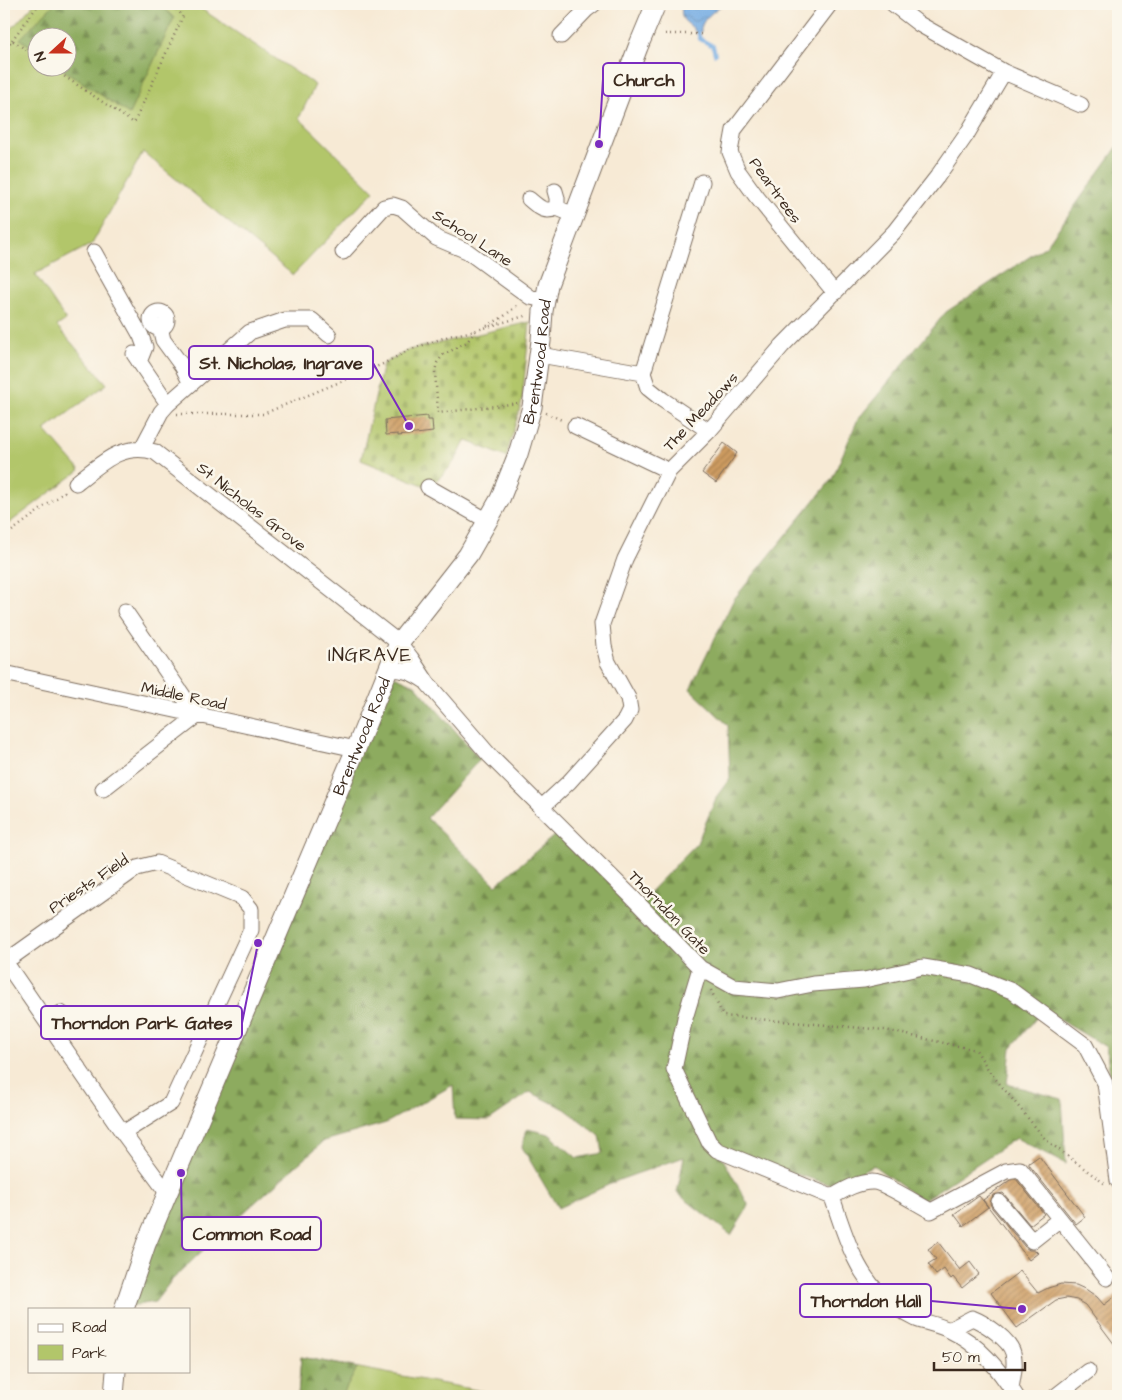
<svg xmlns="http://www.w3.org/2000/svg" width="1122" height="1400" font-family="'Architects Daughter',sans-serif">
<defs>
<pattern id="forest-firs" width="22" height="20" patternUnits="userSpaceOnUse" patternTransform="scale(1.25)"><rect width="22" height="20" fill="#8dab5e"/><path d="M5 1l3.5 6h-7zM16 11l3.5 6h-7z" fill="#748b4d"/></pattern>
<pattern id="cemetery-stones" width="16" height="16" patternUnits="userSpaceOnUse" patternTransform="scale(1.25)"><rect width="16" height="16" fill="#b2c66a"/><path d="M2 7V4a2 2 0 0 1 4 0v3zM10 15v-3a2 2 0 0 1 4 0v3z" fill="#9aaa5b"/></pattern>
<pattern id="water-waves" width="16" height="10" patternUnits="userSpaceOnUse" patternTransform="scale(1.25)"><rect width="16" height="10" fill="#75ace3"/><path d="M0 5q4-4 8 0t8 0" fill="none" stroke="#618cb7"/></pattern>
<pattern id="building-hatch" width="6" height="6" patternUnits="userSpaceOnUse" patternTransform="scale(1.25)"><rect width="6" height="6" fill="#cd9b60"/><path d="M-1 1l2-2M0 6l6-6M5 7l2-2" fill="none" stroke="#a87f4f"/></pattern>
</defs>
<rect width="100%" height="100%" fill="#fbf7ec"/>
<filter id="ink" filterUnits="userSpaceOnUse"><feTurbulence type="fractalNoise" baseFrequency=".02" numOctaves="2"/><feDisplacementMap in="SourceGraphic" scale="10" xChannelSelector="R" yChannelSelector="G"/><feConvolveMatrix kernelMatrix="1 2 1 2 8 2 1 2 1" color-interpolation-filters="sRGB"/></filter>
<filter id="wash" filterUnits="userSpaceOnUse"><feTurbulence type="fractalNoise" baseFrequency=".0096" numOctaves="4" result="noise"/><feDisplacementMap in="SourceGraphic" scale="20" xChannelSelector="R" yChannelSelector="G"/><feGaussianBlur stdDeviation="1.12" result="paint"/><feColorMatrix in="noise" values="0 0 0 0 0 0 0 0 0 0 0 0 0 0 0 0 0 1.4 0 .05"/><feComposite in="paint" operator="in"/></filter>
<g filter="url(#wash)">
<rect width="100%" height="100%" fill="#f7ead5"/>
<!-- green -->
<path fill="#b2c66a" stroke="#767844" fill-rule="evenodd" d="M 34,4 L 194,4 L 315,85 L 299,118 L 374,191 L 293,275 L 143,152 L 92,244 L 35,274 L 66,320 L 57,326 L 107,384 L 45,430 L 80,470 L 4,527 L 4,37 ZM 38,38 L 68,38 L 68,68 L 38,68 Z
M 301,1357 L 508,1396 L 298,1396 Z"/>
<!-- forest -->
<path fill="url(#forest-firs)" stroke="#646a3e" d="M 54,4 L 160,4 L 174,18 L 129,114 L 61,68 L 68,68 L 68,38 L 38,38 L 37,51 L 20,39 Z
M 1118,146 L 1118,1129 L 1106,1047 L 1043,1010 L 1011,1048 L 1007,1084 L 1062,1099 L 1066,1164 L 1016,1138 L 922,1201 L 873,1165 L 835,1186 L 718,1150 L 749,1206 L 731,1235 L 677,1193 L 684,1157 L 619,1180 L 558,1208 L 522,1147 L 527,1129 L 549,1134 L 577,1158 L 603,1153 L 600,1136 L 565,1109 L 530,1092 L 489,1120 L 455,1119 L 453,1085 L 386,1123 L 324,1141 L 222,1232 L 171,1281 L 155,1302 L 125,1307 L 387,673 L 415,685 L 480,759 L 427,818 L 496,885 L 562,829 L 639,903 L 697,843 L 717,796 L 730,778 L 728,725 L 690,689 L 734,599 L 832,479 L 858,419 L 946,312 L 1046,246 Z
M 301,1357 L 357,1368 L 342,1396 L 298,1396 Z"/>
<!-- cemetery -->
<path fill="url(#cemetery-stones)" stroke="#767844" d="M 530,322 L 522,401 L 506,457 L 465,440 C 457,462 447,472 428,487 L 361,460 L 383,364 L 409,350 Z"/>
<!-- water -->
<path fill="url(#water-waves)" stroke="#586b80" d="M 682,4 L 723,4 C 715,11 700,19 701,32 L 696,33 C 690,20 679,26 682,4 Z"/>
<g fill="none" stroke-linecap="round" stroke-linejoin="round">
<!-- stream -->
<path stroke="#75ace3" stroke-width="4" d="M 698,32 L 700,39 L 713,46 L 715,54"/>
</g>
<g id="blocks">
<!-- building -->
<path fill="url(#building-hatch)" d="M 428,416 L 428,420 L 432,420 L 433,432 L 398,436 L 398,434 L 386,435 L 385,420 Z
M 724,443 L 737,453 L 716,483 L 702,473 Z
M 1039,1156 L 1085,1217 L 1076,1224 L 1029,1165 L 1029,1163 Z
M 1016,1179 L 1044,1214 L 1030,1225 L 1003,1193 L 993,1195 L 990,1203 L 992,1208 L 1025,1247 L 1029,1250 L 1035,1250 L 1038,1253 L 1029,1260 L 983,1200 L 1010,1180 Z
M 979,1196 L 988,1207 L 963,1226 L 954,1214 Z
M 938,1242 L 960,1270 L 970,1262 L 979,1274 L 962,1288 L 953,1277 L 951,1279 L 944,1269 L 936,1275 L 928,1264 L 936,1259 L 928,1249 Z
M 1020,1271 L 1038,1293 L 1048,1288 L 1061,1284 L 1076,1285 L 1087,1290 L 1097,1297 L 1104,1305 L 1118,1294 L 1118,1349 L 1085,1305 L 1077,1300 L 1066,1298 L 1056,1300 L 1017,1328 L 991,1293 Z"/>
</g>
</g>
<g filter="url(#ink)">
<use href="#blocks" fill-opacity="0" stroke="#7d6d5e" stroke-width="1"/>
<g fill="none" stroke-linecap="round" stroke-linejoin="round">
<defs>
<path id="minor" d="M 830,4 L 734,130 L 730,152 L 738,171 L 756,196 L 835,293
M 893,4 L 919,24 L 1004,72 L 1081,105
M 561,36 L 586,10 L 594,4
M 702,182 L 643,373 L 648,388 L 663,400 L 709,431
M 555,191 L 557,198 L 557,208
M 529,199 C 540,208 544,213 557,208 L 574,215
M 94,252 L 141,336 L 145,347 L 139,362
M 343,252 L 384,207 L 393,205 L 402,208 L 436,238 L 467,251 L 530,297 L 545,300
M151 320a8 8 0 1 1 16 0a8 8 0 1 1-16 0Z
M 160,327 L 163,340 L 182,366 L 191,384
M 134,354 L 168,404
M 540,355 L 643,373
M 575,426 L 669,471
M 142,448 L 161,412 L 168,404 L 250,332 L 285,320 L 312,320 L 329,335
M 76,483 C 101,464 121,442 155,452 L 399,643 L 411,658 L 428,684 L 490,756 L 631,896 L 700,968 L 734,987 L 778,991 L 813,984 L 864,980 L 923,967 L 971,975 L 1012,991 L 1085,1045 L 1105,1083 L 1118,1181
M 428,487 L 488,521
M 388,670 C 402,668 413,673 425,681
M 4,673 L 356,749
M 103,789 L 197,716 L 125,611
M 541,808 L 569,782 L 625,720 L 630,710 L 628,698 L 608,662 L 604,646 L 602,624 L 625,559 L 669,471 L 709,431 L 782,346 L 894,232 L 937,177 L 967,134 L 1004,72
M 4,960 L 123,1133 L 168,1194
M 5,962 L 137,868 L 157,863 L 242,898 L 251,909 L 251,930 L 171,1103 L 123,1133
M 700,968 L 685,1018 L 674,1069 L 709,1142 L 717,1150 L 832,1197
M 48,1024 L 61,1013
M 832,1197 C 844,1190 857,1182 872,1182 C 882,1181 919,1205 931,1211 L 1006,1171 L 1020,1169 L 1107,1278
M 832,1197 C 844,1232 855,1273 884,1298 C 892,1306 906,1314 916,1319 C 927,1323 939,1325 949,1330 C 979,1344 999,1369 1016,1396
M 999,1202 L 1032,1241 L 1060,1219
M 949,1330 L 972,1318 C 985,1323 1010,1340 1013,1353 C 1016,1365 1013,1376 1011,1388
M 1056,1396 L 1088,1371"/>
<g id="major">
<path id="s1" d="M 124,1309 L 146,1244 L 356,749 L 399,643 L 468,555 L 500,499 L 518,454 L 532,407 L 541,341 L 543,311 L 548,285 L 638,47 L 656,4"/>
<path d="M 114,1396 L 116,1371"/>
</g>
</defs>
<!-- minor casing -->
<use href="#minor" stroke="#7d6d5e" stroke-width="17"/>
<!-- major casing -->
<use href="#major" stroke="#7d6d5e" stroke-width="21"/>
<!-- path -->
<path stroke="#7d6d5e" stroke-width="2.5" stroke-dasharray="1 4" stroke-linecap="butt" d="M 665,34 L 702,34
M 12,40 L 39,4
M 4,51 L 12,40 L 38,58
M 52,68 L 134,123 L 183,16 L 171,4
M 487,326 L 503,317 L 519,304
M 475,331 L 467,342 L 443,355 L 437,363 L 435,371 L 438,413 L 519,403
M 546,413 L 564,421
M 177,414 L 263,414 L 383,364 L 409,350 L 449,336 L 474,331 L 528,315
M 4,537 L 67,490
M 711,990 L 723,1016 L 885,1030 L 976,1050 L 990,1072 L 1046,1140 L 1105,1184"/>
<!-- minor -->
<use href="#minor" stroke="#fff" stroke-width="15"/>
<!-- major -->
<use href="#major" stroke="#fff" stroke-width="19"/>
</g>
</g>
<g text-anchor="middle" stroke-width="5" stroke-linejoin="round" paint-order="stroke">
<!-- street labels -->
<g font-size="16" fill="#3b2a1e" stroke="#fbf7ec">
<text transform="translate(776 190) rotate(54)" y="6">Peartrees</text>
<text transform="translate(473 237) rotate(33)" y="6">School Lane</text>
<text dy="6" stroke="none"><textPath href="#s1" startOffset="1040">Brentwood Road</textPath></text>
<text transform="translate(700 411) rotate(-47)" y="6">The Meadows</text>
<text transform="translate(252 506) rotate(38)" y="6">St Nicholas Grove</text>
<text transform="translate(184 695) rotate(12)" y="6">Middle Road</text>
<text dy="6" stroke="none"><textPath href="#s1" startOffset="620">Brentwood Road</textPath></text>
<text transform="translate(88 883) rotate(-34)" y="6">Priests Field</text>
<text transform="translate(670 912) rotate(46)" y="6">Thorndon Gate</text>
</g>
<!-- quarter labels -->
<g font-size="19" letter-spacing="1" fill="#3b2a1e" stroke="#fbf7ec">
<text x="370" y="661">INGRAVE</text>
</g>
</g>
<!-- callouts -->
<path fill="none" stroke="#7b2cbf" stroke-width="2" d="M599 144L603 79M409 426L373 363M258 943L242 1023M181 1173L182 1233M1022 1309L931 1301"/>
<g fill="#7b2cbf" stroke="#fbf7ec" stroke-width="2">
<circle cx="599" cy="144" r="5"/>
<circle cx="409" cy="426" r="5"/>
<circle cx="258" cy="943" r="5"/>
<circle cx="181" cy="1173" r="5"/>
<circle cx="1022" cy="1309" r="5"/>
</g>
<g fill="#fbf7ec" stroke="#7b2cbf" stroke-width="2">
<rect x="603" y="63" width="81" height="33" rx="5"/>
<rect x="189" y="346" width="184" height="33" rx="5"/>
<rect x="41" y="1006" width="201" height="33" rx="5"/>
<rect x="182" y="1217" width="139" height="33" rx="5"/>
<rect x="800" y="1284" width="131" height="33" rx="5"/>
</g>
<g font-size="18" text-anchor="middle" font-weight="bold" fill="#3b2a1e">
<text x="644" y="86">Church</text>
<text x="281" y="369">St. Nicholas, Ingrave</text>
<text x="142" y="1029">Thorndon Park Gates</text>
<text x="252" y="1240">Common Road</text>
<text x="866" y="1307">Thorndon Hall</text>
</g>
<!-- margin -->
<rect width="1122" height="1400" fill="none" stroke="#fbf7ec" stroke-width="20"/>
<!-- legend -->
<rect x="28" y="1308" width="162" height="65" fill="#fbf7ec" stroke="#aea59a"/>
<rect x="38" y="1324" width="25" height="8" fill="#ffffff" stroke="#aea59a"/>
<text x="72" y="1332" font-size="15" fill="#3b2a1e">Road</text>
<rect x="38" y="1345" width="25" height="15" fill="#b2c66a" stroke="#aea59a"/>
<text x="72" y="1358" font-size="15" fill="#3b2a1e">Park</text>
<!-- north arrow -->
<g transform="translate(52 52) rotate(249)"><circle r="24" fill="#fbf7ec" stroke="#aea59a"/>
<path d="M0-4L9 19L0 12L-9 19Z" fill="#c8321e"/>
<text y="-8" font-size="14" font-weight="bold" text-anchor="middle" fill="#3b2a1e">N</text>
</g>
<!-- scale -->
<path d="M934 1362v8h91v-8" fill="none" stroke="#3b2a1e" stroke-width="2.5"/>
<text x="942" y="1362" font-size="15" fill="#3b2a1e" stroke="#fbf7ec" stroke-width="4" paint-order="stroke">50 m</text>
</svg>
